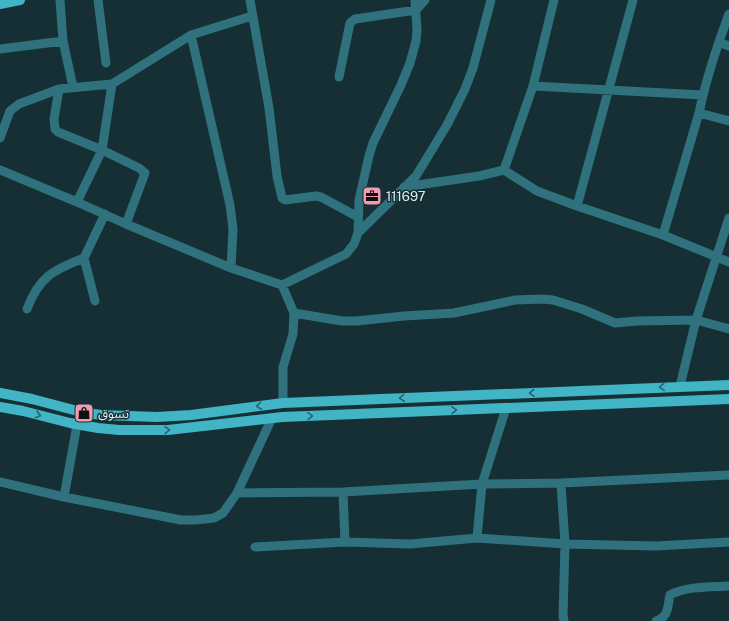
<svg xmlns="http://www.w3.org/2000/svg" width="729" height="621" font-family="'Public Sans','Noto Sans Arabic',sans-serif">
<rect width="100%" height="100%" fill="#152f34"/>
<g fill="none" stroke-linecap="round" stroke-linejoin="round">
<!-- street -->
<path stroke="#2f727d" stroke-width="9" d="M 60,0 L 63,41 L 73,87
M 98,0 L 106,63
M 250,0 L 269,108 L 277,176 L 282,198 L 285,200 L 316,196 L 321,197 L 358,217
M 191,35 L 230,205 L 233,229 L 231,268
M 719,42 L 729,46
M 0,49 L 63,41
M 339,77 L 350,23 L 355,19 L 416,10 L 425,0
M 533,86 L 703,95
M 59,89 L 54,119 L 55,129 L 58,132 L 102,150 L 139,168 L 145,173 L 126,224
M 699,113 L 729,121
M 0,138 L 10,111 L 19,104 L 59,89 L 112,84 L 191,35 L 252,16
M 0,170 L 77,202 L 126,224 L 231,268 L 282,285 L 346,254 L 354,244 L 358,233 L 359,200 L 369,156 L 373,143 L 401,85 L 410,63 L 416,41 L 417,30 L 415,0
M 504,170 L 533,86 L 554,0
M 404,187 L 479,176 L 504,170 L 537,191 L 577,206 L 663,235 L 729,262
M 77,202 L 102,150 L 112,84
M 577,206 L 633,0
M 358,233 L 416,176 L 447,125 L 465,89 L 473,68 L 491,0
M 663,235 L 699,113 C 706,79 717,46 729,14
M 84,258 L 95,301
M 282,285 L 294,313 L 293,334 L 283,367 L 283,403
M 27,309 C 39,277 53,270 84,258 L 105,214
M 294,313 L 342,321 L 357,321 L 404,316 L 454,313 L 515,300 L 543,299 L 553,300 L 582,309 L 615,323 L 637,321 L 696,320 L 729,329
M 680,386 L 696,320 L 729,218
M 0,482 L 64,497 L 181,520 L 196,520 L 214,518 L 223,513 L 237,493 L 272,418
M 561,483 L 565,544 L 563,616 L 564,621
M 343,492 L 345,542
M 237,493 L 343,492 L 482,484 L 561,483 L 729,475
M 64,497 L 77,425
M 477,538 L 482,484 L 506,408
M 255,547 L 345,542 L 410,544 L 477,538 L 565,544 L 656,546 L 729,542
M 656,621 C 669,616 667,609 670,595 C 686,586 710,587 729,586"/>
<!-- primary -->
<path stroke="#41b4c6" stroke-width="10" d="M 0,4 L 20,0
M 0,393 L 32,399 L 85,413 L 102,415 L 157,417 L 191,415 L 283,403 L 729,385
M 0,407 L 23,411 L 70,423 L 98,428 L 119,430 L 168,430 L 282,417 L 729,399"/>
</g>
<!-- one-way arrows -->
<defs><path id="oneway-chevron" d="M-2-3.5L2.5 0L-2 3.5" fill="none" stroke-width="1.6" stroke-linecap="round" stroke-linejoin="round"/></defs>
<g stroke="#27646e">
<use href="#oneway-chevron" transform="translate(662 387) rotate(177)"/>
<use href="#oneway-chevron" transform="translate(532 393) rotate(177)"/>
<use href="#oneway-chevron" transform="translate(402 398) rotate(178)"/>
<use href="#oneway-chevron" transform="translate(259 406) rotate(172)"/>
<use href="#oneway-chevron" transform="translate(454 410) rotate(-2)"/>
<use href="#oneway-chevron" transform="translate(38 415) rotate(15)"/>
<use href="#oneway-chevron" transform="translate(310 416) rotate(-2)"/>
<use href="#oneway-chevron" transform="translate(167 430) rotate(-2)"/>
</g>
<!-- icons -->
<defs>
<symbol id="office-square" viewBox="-11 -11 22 22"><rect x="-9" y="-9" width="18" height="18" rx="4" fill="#f29ab0" stroke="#152f34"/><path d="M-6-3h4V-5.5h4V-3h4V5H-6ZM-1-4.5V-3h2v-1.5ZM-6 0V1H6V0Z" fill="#111"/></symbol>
<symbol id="shop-square" viewBox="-11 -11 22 22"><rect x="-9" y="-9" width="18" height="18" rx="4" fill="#f29ab0" stroke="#152f34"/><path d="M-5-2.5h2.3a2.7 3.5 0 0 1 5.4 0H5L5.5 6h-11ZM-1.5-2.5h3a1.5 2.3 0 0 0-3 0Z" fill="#111"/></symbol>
</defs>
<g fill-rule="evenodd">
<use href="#office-square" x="361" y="185" width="22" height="22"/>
<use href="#shop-square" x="73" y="402" width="22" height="22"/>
</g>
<g text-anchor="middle" stroke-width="3" stroke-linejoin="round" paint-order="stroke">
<!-- poi labels -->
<g font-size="13" fill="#ddecef" stroke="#152f34" text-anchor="start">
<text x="386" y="201">111697</text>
<text x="98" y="418">تسوق</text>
</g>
</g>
</svg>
